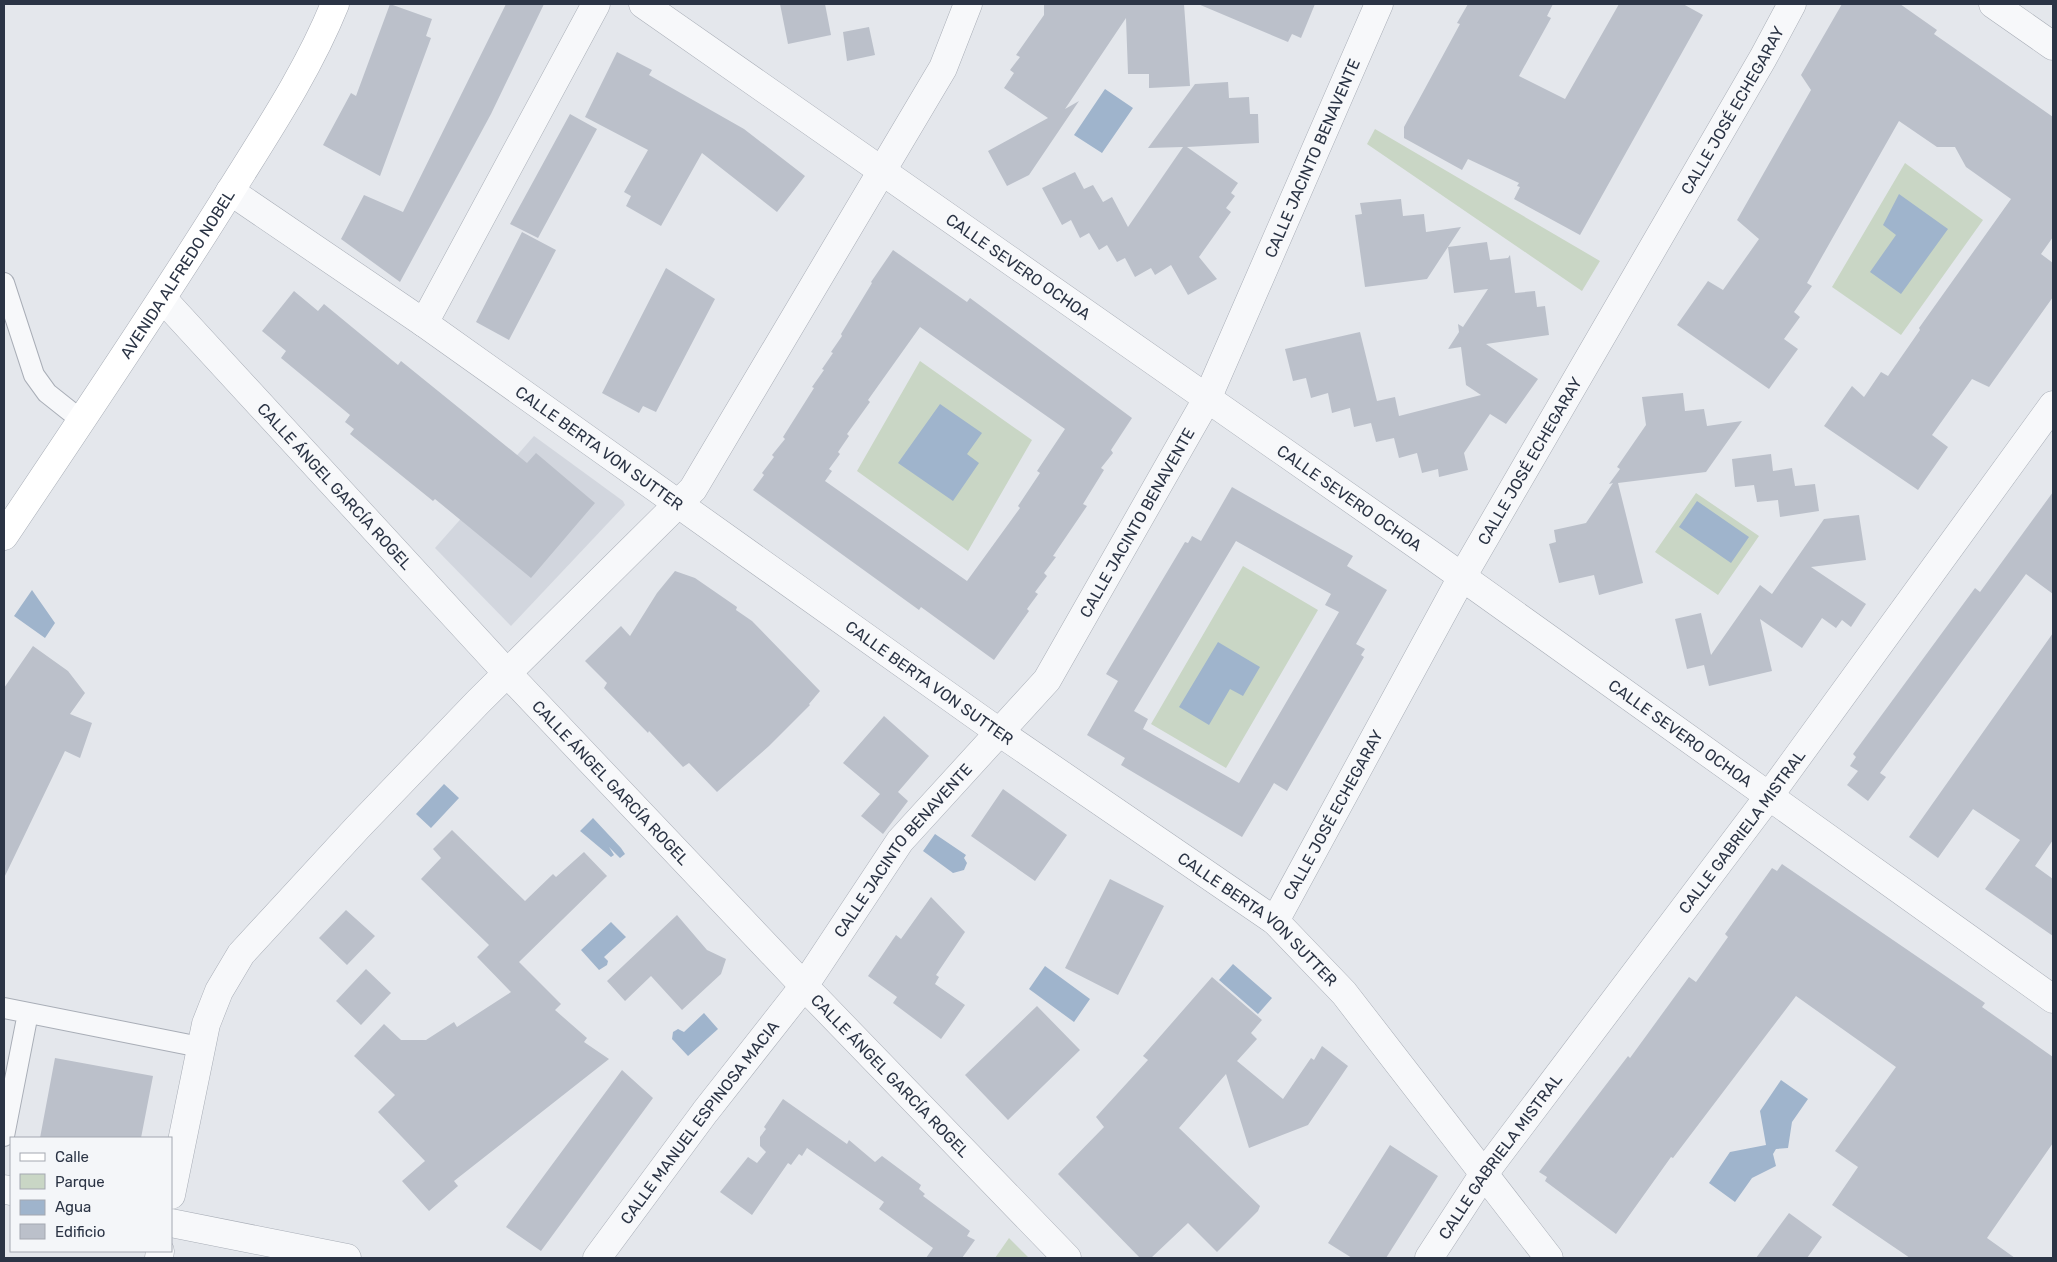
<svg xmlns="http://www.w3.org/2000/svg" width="2057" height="1262" font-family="Rubik,sans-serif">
<rect width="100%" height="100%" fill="#e4e7ec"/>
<!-- built -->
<path fill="#d2d6de" d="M 534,436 L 623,501 L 625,505 L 511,626 L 435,548 Z"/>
<!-- green -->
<path fill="#c9d6c5" d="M 1375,129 L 1600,261 L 1582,291 L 1367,144 Z
M 1905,163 L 1983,220 L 1901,335 L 1832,287 Z
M 920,361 L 1032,440 L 968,551 L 857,471 Z
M 1696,493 L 1759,536 L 1718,595 L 1655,552 Z
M 1243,566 L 1318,610 L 1226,768 L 1151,724 Z
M 1009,1238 L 1029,1258 L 995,1258 Z"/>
<!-- water -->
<path fill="#9fb4cc" d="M 1105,89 L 1133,108 L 1102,153 L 1074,135 Z
M 1899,194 L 1948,229 L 1901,294 L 1870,272 L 1896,235 L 1883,225 Z
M 940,404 L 982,433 L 967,454 L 979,463 L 953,501 L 898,463 Z
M 1697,501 L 1749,537 L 1731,563 L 1679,527 Z
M 32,590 L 55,623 L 45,638 L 14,616 Z
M 1218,642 L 1260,667 L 1243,696 L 1230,689 L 1209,725 L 1179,707 Z
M 444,784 L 459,798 L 431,828 L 416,814 Z
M 593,818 L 621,848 L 625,854 L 620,858 L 609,847 L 614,855 L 611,857 L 580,831 Z
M 935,834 L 966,855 L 964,858 L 967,863 L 964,870 L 953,873 L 923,851 Z
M 611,922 L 626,937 L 604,957 L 608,961 L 607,965 L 599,970 L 581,950 Z
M 1233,964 L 1272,998 L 1258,1014 L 1219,980 Z
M 1045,966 L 1090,999 L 1074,1022 L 1029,989 Z
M 704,1013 L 718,1029 L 688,1056 L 672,1039 L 673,1032 L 678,1029 L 684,1032 Z
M 1781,1080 L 1808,1099 L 1792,1122 L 1788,1148 L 1776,1149 L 1773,1154 L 1776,1166 L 1752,1178 L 1735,1202 L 1709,1183 L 1730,1152 L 1766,1145 L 1760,1111 Z"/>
<!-- building -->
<path fill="#bbc0ca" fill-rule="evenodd" d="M 390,4 L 432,19 L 426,36 L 431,38 L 380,176 L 323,145 L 351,93 L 356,96 Z
M 506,4 L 544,4 L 491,114 L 400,282 L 341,239 L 364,195 L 403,212 Z
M 780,4 L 825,4 L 831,35 L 788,44 Z
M 1044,4 L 1184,4 L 1190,86 L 1149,88 L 1149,74 L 1128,74 L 1126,18 L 1065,109 L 1079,101 L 1029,175 L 1007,186 L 988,151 L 1048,118 L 1004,88 L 1014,73 L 1010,70 L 1020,57 L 1016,55 L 1044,15 Z
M 1198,4 L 1315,4 L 1301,38 L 1292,34 L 1288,42 Z
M 1468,4 L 1553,4 L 1547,16 L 1551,18 L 1519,76 L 1565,99 L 1619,4 L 1683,4 L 1703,15 L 1580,235 L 1514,199 L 1520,187 L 1517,186 L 1519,183 L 1468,159 L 1462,170 L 1404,138 L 1404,127 L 1460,24 L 1457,23 Z
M 1842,4 L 1900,4 L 1937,30 L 1934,34 L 2053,117 L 2053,237 L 2041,254 L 2053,263 L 2053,297 L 1989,387 L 1972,379 L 1932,435 L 1948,447 L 1918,490 L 1824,426 L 1852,386 L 1864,397 L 1881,372 L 1888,376 L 1920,330 L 1919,328 L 2011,199 L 1966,167 L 1955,147 L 1937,147 L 1899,121 L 1807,283 L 1812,286 L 1794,312 L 1800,317 L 1784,339 L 1798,349 L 1769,389 L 1677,325 L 1708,281 L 1723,290 L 1759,239 L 1737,220 L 1811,90 L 1801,75 Z
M 869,27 L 875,55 L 847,61 L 843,32 Z
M 617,52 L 652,70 L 649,75 L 744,129 L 805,176 L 777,212 L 702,153 L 661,226 L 626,206 L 631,196 L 624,192 L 648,150 L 585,117 Z
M 1228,82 L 1229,98 L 1249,97 L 1250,114 L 1258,114 L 1259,143 L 1187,147 L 1238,183 L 1231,193 L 1235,196 L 1226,208 L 1231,212 L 1199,257 L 1217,279 L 1188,295 L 1171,265 L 1155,275 L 1151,268 L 1135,277 L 1125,258 L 1117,262 L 1107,245 L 1099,250 L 1089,233 L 1080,238 L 1071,220 L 1062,225 L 1042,188 L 1075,172 L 1084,189 L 1093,185 L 1103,202 L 1112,197 L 1128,227 L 1183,147 L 1148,148 L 1195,84 Z
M 570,114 L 597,129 L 538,238 L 510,224 Z
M 1401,199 L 1403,216 L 1424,214 L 1426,232 L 1461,227 L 1427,279 L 1365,287 L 1355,215 L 1362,214 L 1360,203 Z
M 522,232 L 556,250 L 509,340 L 476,322 Z
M 1487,242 L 1490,260 L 1508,258 L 1510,255 L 1515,293 L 1535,291 L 1537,307 L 1545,306 L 1549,335 L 1486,344 L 1538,379 L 1506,424 L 1490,414 L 1464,453 L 1468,470 L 1439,477 L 1438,469 L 1422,473 L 1417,453 L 1399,458 L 1394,438 L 1376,442 L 1371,423 L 1354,427 L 1350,408 L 1332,413 L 1328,393 L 1311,398 L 1306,378 L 1293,381 L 1285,349 L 1360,332 L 1377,401 L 1395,397 L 1399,416 L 1481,395 L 1466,385 L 1461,347 L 1448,349 L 1459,332 L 1458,324 L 1463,327 L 1488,289 L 1454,293 L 1448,247 Z
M 893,250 L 967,302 L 970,298 L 1132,418 L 1111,450 L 1113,453 L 1101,468 L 1104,470 L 1083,504 L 1087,506 L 1053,556 L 1056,557 L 1044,573 L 1047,576 L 1035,592 L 1038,594 L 1027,609 L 1029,611 L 994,660 L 921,607 L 919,610 L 753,490 L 764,475 L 762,473 L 774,457 L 772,455 L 785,439 L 783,437 L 814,388 L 812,387 L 824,370 L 822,369 L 833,353 L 831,352 L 842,336 L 841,334 L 872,283 L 871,282 ZM 920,327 L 1065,429 L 1037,471 L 1040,473 L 1018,506 L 1020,508 L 967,581 L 825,481 L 832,471 L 829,469 L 840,454 L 838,452 L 849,436 L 847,434 L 870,402 L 868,400 Z
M 666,268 L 715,299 L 656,412 L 643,406 L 639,413 L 602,393 Z
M 294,291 L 318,311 L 324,304 L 398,365 L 401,361 L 527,463 L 536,453 L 595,503 L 531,578 L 435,499 L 433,501 L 350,434 L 354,429 L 345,422 L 350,415 L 281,358 L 286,351 L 262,331 Z
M 1683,393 L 1685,411 L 1704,409 L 1707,426 L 1742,421 L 1706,472 L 1618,483 L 1643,583 L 1599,595 L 1594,575 L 1559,583 L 1549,544 L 1556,542 L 1554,530 L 1586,523 L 1613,483 L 1609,484 L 1620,469 L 1617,467 L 1646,425 L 1642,397 Z
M 1771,454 L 1773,471 L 1792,468 L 1795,486 L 1815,484 L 1819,511 L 1780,517 L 1778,500 L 1757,502 L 1754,485 L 1735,487 L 1732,459 Z
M 1232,487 L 1353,556 L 1347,566 L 1387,590 L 1356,644 L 1365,649 L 1361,655 L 1364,657 L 1287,791 L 1274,783 L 1242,837 L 1121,765 L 1125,758 L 1087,735 L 1118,681 L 1106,674 L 1185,542 L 1188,543 L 1192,536 L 1201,541 ZM 1236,541 L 1331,594 L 1325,605 L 1339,612 L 1239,783 L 1143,729 L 1148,719 L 1134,711 Z
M 2053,492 L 2053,594 L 2026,574 L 1880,773 L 1886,777 L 1868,801 L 1847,785 L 1858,771 L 1850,766 L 1856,757 L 1853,754 L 1975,588 L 1980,592 Z
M 1859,515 L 1866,560 L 1811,567 L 1866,604 L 1851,627 L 1842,620 L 1836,628 L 1822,618 L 1802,648 L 1760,619 L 1772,671 L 1709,686 L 1704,665 L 1687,669 L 1675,619 L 1701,613 L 1711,655 L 1760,585 L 1772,594 L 1824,519 Z
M 675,571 L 695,578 L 737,607 L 736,610 L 752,621 L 820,691 L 809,704 L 810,705 L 769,746 L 717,792 L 689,763 L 683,767 L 649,731 L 648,733 L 604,688 L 607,683 L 585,661 L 621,626 L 630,636 L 657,593 Z
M 2053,633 L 2053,840 L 2035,866 L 2053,879 L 2053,936 L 1985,889 L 2020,840 L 1973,809 L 1938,858 L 1909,837 Z
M 33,646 L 68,671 L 85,693 L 70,714 L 92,723 L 80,758 L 65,751 L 4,878 L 4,688 Z
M 884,716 L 929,756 L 898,792 L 908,801 L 883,834 L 861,816 L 880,794 L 843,763 Z
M 1003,789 L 1067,835 L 1035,881 L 971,836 Z
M 452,830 L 525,901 L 553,874 L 556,877 L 584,852 L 607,876 L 519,962 L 561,1004 L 555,1010 L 587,1038 L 584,1042 L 609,1059 L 454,1181 L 458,1186 L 429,1211 L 402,1181 L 425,1161 L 378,1112 L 395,1095 L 354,1056 L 384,1024 L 401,1040 L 426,1040 L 454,1022 L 457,1027 L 511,992 L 477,957 L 489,945 L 421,879 L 441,858 L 433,849 Z
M 1782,864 L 1985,1003 L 1982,1007 L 2053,1057 L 2053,1143 L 1987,1238 L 2015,1258 L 1910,1258 L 1832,1205 L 1858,1167 L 1835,1151 L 1896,1067 L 1796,996 L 1673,1158 L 1671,1157 L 1616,1234 L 1545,1181 L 1547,1177 L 1539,1172 L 1628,1056 L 1630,1058 L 1689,977 L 1696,982 L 1728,937 L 1725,934 L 1772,868 L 1777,871 Z
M 1110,879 L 1164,906 L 1118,995 L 1065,968 Z
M 931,897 L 965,932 L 936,975 L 939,977 L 935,984 L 965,1005 L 941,1039 L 893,1003 L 897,997 L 868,976 L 896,935 L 901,939 Z
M 346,910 L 375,936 L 347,965 L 319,938 Z
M 677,915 L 707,950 L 726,959 L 721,974 L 682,1010 L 651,976 L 625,1001 L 607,981 Z
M 366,969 L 391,993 L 361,1025 L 336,1001 Z
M 1212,977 L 1262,1020 L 1251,1033 L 1257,1039 L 1237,1061 L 1283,1099 L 1311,1058 L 1314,1060 L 1322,1046 L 1348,1066 L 1308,1125 L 1249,1148 L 1226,1074 L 1179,1128 L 1260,1206 L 1258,1211 L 1217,1252 L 1188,1223 L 1151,1258 L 1140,1258 L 1058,1174 L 1104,1127 L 1096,1117 L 1148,1060 L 1143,1056 Z
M 1037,1006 L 1080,1050 L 1008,1120 L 965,1075 Z
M 55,1058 L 153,1076 L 141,1138 L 40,1138 Z
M 622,1070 L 653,1098 L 541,1251 L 506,1227 Z
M 783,1099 L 847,1144 L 849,1140 L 875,1162 L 882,1156 L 921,1185 L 919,1189 L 925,1194 L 923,1196 L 970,1231 L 967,1236 L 975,1240 L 962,1258 L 926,1258 L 933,1248 L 879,1209 L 884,1202 L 807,1148 L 802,1156 L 799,1154 L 791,1165 L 788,1163 L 752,1215 L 720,1192 L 748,1157 L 757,1163 L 766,1152 L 760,1146 L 760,1137 L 766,1129 L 764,1127 Z
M 1390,1145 L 1438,1176 L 1386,1258 L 1352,1258 L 1328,1243 Z
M 1789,1213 L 1822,1237 L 1807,1258 L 1756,1258 Z"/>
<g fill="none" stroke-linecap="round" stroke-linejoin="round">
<defs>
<path id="lane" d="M 4,283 L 34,375 L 47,393 L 81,420
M 4,1008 L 200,1047
M 4,1136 L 28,1013"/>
<g id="street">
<path id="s1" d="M 643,4 L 1430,554 L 2053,999"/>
<path d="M 1993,4 L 2053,46"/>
<path id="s2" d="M 230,191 L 424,323 L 999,732 L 1275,921 L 1344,993 L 1549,1258"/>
<path id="s3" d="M 163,299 L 508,674 L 804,986 L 1067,1258"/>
<path d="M 424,323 L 596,4"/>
<path id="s4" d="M 1275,921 L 1462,577 L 1763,58 L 1792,4"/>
<path d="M 4,1189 L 11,1191"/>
<path d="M 171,1195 L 206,1024 L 219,991 L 241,954 L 358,827 L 478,702 L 693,489 L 943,68 L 968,4"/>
<path d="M 171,1223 L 347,1258"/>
<path d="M 159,1258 L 160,1251"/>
<path id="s5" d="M 597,1258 L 705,1112 L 804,986 L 900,841 L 1047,680 L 1207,399 L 1379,4"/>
<path id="s6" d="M 1429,1258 L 1483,1175 L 1769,796 L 2053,405"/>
</g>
<g id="secondary">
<path id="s7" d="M 4,536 C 79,424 155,312 226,198 C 265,135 307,73 335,4"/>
</g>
</defs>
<!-- lane casing -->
<use href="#lane" stroke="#a9aeb7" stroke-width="22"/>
<!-- street casing -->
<use href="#street" stroke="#a9aeb7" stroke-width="29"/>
<!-- secondary casing -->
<use href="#secondary" stroke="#a9aeb7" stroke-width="29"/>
<!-- lane -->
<use href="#lane" stroke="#f7f8fa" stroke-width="20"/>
<!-- street -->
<use href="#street" stroke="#f7f8fa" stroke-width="28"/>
<!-- secondary -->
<use href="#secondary" stroke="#fff" stroke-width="28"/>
</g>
<g text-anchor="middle" stroke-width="4" stroke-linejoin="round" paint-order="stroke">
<!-- street labels -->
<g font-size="16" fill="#2b3445" stroke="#f4f6f9">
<text dy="6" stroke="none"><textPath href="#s4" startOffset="931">CALLE JOSÉ ECHEGARAY</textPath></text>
<text dy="6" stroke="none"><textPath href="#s5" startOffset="1320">CALLE JACINTO BENAVENTE</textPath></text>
<text dy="6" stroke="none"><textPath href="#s1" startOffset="458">CALLE SEVERO OCHOA</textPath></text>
<text dy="6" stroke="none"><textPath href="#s7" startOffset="314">AVENIDA ALFREDO NOBEL</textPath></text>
<text dy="6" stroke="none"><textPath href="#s2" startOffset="450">CALLE BERTA VON SUTTER</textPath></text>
<text dy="6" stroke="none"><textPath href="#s4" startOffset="526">CALLE JOSÉ ECHEGARAY</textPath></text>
<text dy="6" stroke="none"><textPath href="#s3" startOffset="254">CALLE ÁNGEL GARCÍA ROGEL</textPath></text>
<text dy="6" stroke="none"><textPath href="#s1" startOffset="862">CALLE SEVERO OCHOA</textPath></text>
<text dy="6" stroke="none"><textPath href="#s5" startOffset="915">CALLE JACINTO BENAVENTE</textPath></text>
<text dy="6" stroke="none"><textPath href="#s2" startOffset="855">CALLE BERTA VON SUTTER</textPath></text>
<text dy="6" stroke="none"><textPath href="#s1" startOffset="1268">CALLE SEVERO OCHOA</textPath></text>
<text dy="6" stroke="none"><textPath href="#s3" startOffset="659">CALLE ÁNGEL GARCÍA ROGEL</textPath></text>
<text dy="6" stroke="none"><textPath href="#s4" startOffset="121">CALLE JOSÉ ECHEGARAY</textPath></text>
<text dy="6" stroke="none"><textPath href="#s6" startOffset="529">CALLE GABRIELA MISTRAL</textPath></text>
<text dy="6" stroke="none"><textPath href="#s5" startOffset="510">CALLE JACINTO BENAVENTE</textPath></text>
<text dy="6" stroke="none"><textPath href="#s2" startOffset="1260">CALLE BERTA VON SUTTER</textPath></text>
<text dy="6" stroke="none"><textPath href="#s3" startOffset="1064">CALLE ÁNGEL GARCÍA ROGEL</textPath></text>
<text dy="6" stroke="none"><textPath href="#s5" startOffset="170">CALLE MANUEL ESPINOSA MACIA</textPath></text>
<text dy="6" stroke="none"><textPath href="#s6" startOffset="124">CALLE GABRIELA MISTRAL</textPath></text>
</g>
</g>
<!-- border -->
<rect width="2057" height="1262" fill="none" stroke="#2b3445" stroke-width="10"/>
<!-- legend -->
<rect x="10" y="1137" width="162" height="115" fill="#f4f6f9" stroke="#a4a8b1"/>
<rect x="20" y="1153" width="25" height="8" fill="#ffffff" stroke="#a4a8b1"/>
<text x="55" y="1162" font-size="15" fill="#2b3445">Calle</text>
<rect x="20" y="1174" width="25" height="15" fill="#c9d6c5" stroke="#a4a8b1"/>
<text x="55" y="1187" font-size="15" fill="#2b3445">Parque</text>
<rect x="20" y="1200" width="25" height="15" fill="#9fb4cc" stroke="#a4a8b1"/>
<text x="55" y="1212" font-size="15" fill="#2b3445">Agua</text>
<rect x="20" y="1224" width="25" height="15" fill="#bbc0ca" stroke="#a4a8b1"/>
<text x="55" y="1237" font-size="15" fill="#2b3445">Edificio</text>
</svg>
